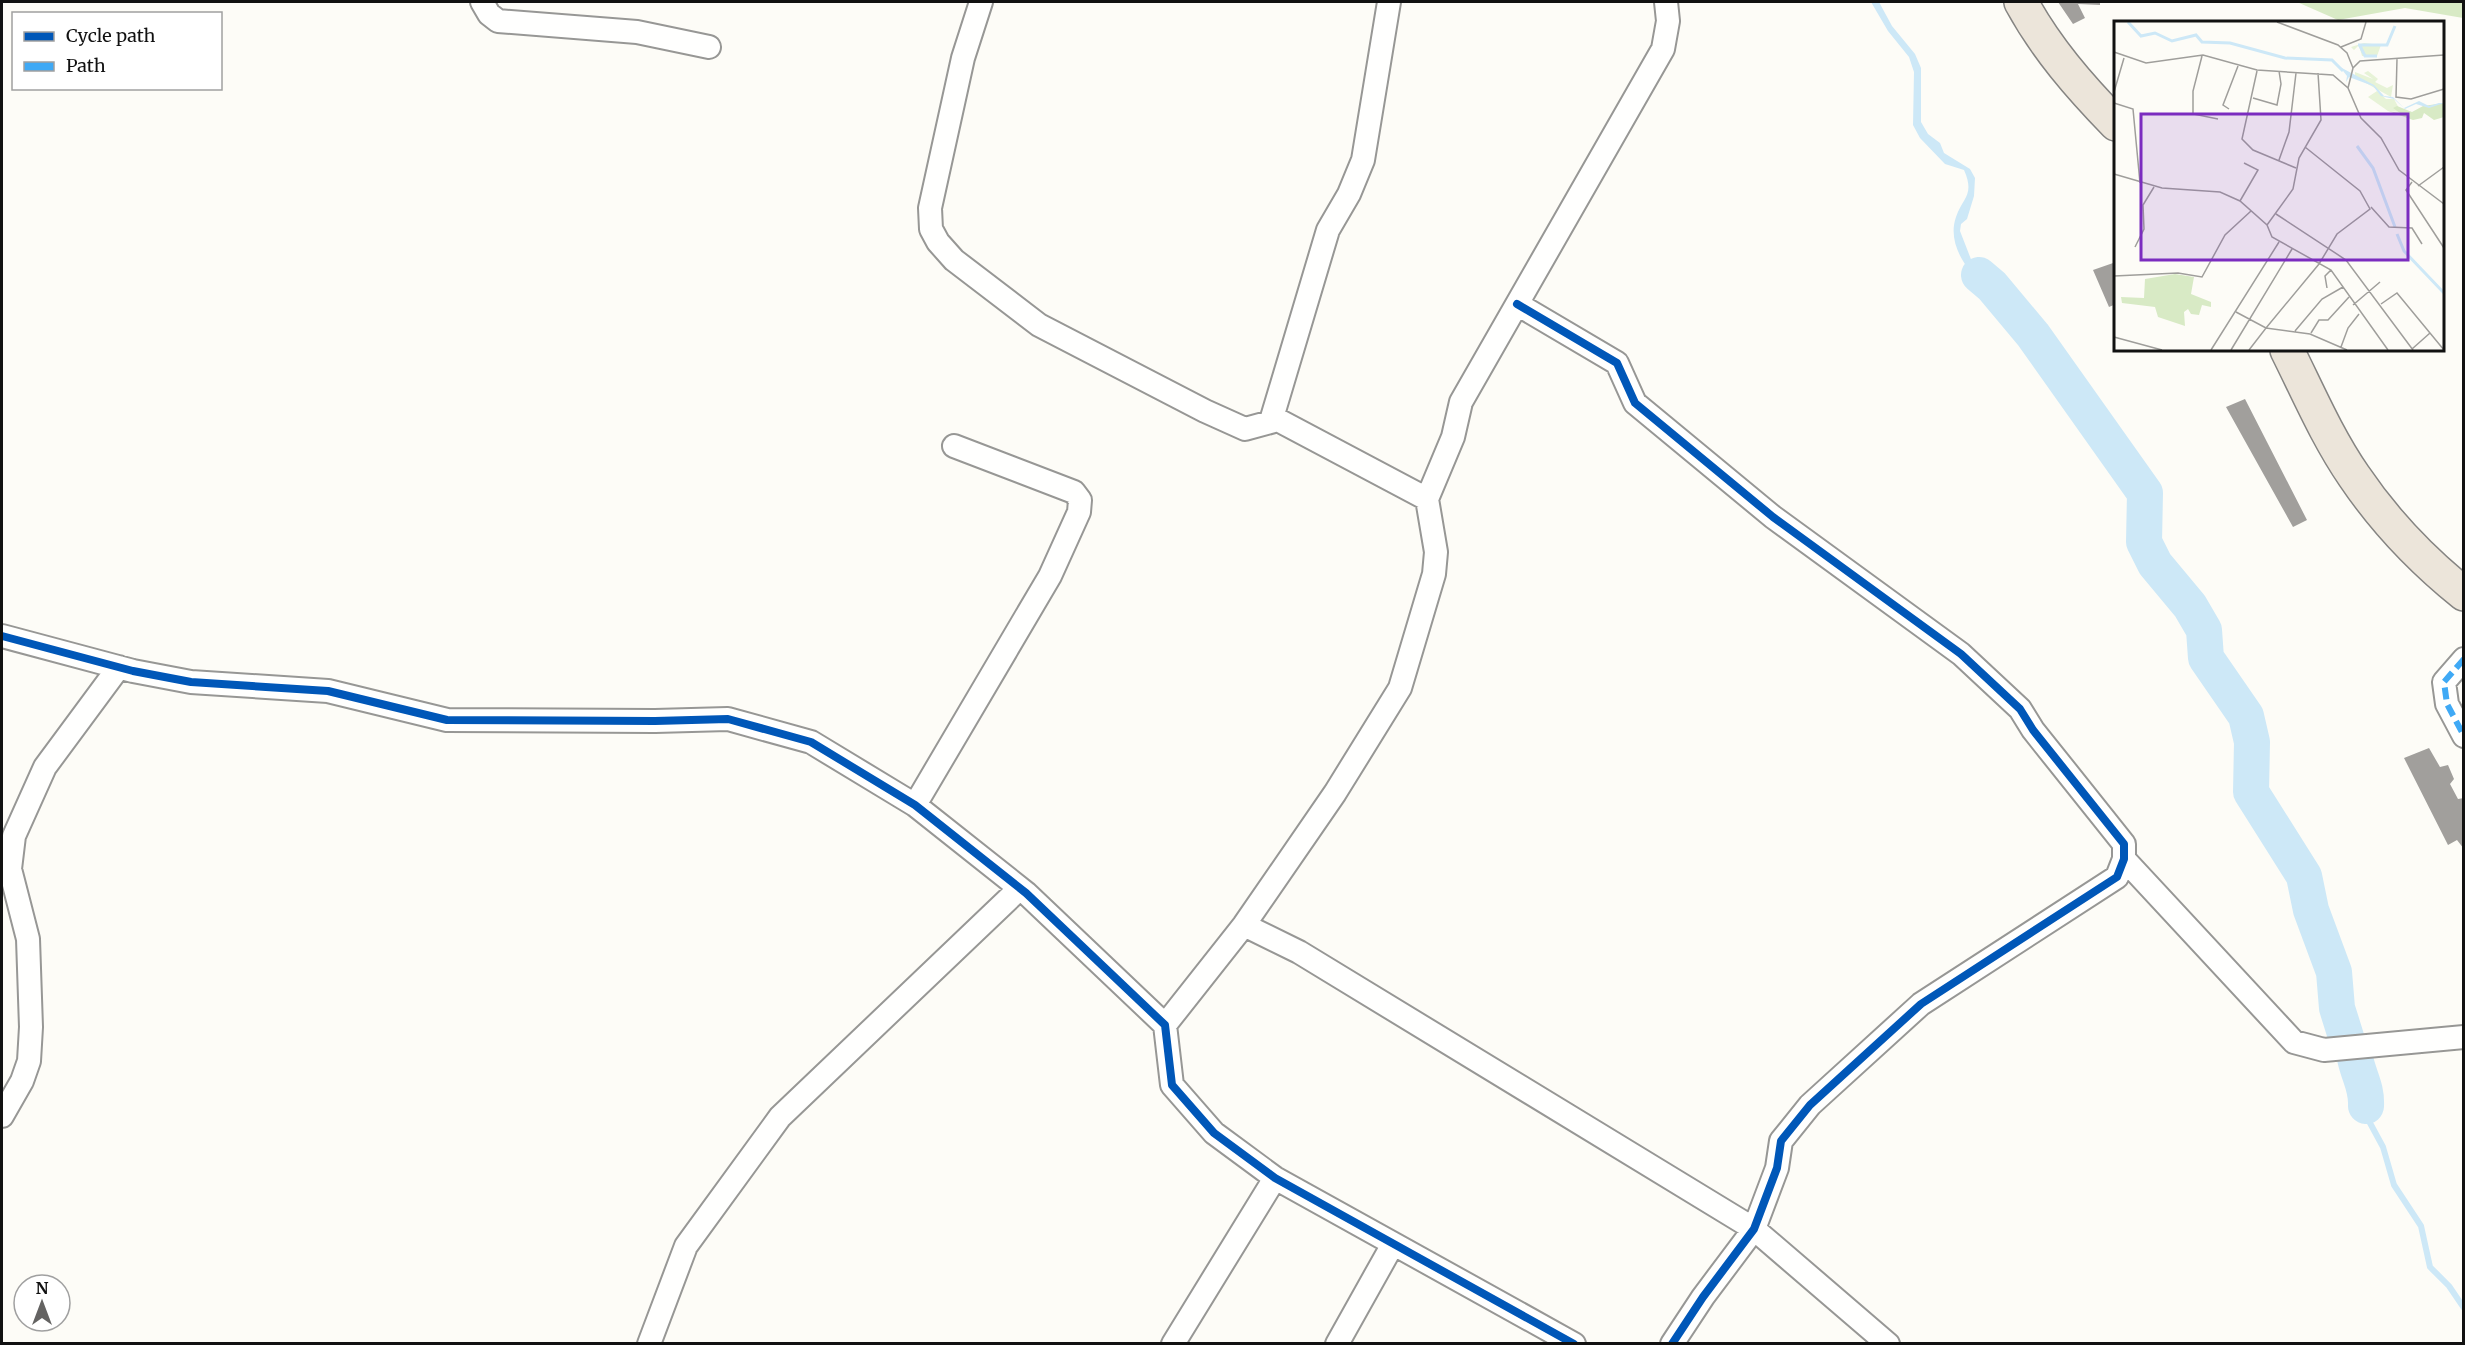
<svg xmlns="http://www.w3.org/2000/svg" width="2465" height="1345" font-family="Merriweather,serif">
<rect width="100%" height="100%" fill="#fdfcf7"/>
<!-- forest -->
<path fill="#d8eac5" d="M 2297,2 L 2463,2 L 2463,18 L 2405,8 L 2338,20 Z"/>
<!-- water -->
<path fill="#cde8f7" d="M 1871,2 L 1879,2 L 1892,26 L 1915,54 L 1921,68 L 1921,122 L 1928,134 L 1940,143 L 1944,153 L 1970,169 L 1975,178 L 1974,196 L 1967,219 L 1961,224 L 1960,231 L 1974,267 L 1993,283 L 2013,309 C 1986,292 1943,254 1956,217 C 1963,197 1975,195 1964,170 L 1945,164 L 1920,138 L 1913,125 L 1914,72 L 1909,57 L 1888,31 Z"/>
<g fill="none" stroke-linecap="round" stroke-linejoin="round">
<!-- stream -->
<path stroke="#cde8f7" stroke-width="6" d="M 2366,1106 L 2370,1123 L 2383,1147 L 2394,1185 L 2421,1226 L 2430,1267 L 2449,1286 L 2464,1308"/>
<!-- river -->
<path stroke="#cde8f7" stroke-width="36" d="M 1979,275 L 1992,286 L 2033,335 L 2145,493 L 2144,542 L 2155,564 L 2190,606 L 2204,630 L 2206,658 L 2246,716 L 2252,742 L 2251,792 L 2304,876 L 2311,910 L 2334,972 L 2337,1008 L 2347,1040
M 2355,1058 C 2359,1077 2367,1087 2366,1106"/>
</g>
<!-- building -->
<path fill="#a19f9c" d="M 2058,2 L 2100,2 L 2100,5 L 2078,4 L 2085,18 L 2073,24 Z
M 2116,262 L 2116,304 L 2109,307 L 2093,270 Z
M 2245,399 L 2307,520 L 2293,527 L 2226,407 Z
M 2429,748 L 2440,767 L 2448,765 L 2454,779 L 2450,784 L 2458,799 L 2464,798 L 2464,849 L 2457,840 L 2448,845 L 2404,758 Z"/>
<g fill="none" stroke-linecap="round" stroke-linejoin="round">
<defs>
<path id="minor" d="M 482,2 L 489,14 L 498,21 L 637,32 L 709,47
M 981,2 L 963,58 L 930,208 L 931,229 L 938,242 L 954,260 L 1039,325 L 1205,411 L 1245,429 L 1278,420 L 1427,499
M 1517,304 L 1617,363 L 1635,403 L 1773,517 L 1961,654 L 2020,709 L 2033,730 L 2124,844 L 2124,859 L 2117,877 L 1921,1004 L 1810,1105 L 1781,1141 L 1777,1168 L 1754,1229 L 1703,1297 L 1672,1344
M 1271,421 L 1328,230 L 1349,194 L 1363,160 L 1389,2
M 2,636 L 133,671 L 191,682 L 328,691 L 447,720 L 655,721 L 728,719 L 811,742 L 915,805 L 1026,893 L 1165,1025 L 1172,1085 L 1214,1133 L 1275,1178 L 1574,1344
M 2464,659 L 2444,682 L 2447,704 L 2464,736
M 915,805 L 1050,576 L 1079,512 L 1080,500 L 1074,492 L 954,446
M 2124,859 L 2294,1042 L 2324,1050 L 2464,1037
M 1244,925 L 1299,952 L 1754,1229 L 1888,1344
M 1165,1025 L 1244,925 L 1335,793 L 1400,688 L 1434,574 L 1436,552 L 1427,499 L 1453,437 L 1461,402 L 1663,49 L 1668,21 L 1666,2
M 2,1116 L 22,1081 L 29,1061 L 31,1027 L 28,939 L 10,869 L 14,836 L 45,767 L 119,667
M 649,1344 L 686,1246 L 780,1117 L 1019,889
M 1173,1344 L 1275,1178
M 1337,1344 L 1393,1244"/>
<path id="trunk" d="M 2021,2 C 2046,48 2079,86 2116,124
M 2287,350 C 2308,392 2327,437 2354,476 C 2383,519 2423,561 2464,594"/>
</defs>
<!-- minor casing -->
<use href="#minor" stroke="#979795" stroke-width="26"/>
<!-- trunk casing -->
<use href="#trunk" stroke="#858482" stroke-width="36"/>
<!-- minor -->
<use href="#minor" stroke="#fffffe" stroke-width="22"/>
<!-- trunk -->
<use href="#trunk" stroke="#ece5da" stroke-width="33"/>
<!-- quiet -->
<path stroke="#3fa9f5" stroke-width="6" stroke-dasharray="12 6" stroke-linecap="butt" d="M 2464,659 L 2444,682 L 2447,704 L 2464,736"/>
<defs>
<path id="cycleway" d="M 1517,304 L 1617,363 L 1635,403 L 1773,517 L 1961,654 L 2020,709 L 2033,730 L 2124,844 L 2124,859 L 2117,877 L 1921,1004 L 1810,1105 L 1781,1141 L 1777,1168 L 1754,1229 L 1703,1297 L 1672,1344
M 2,636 L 133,671 L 191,682 L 328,691 L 447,720 L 655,721 L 728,719 L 811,742 L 915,805 L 1026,893 L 1165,1025 L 1172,1085 L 1214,1133 L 1275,1178 L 1574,1344"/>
</defs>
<!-- cycleway casing -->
<use href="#cycleway" stroke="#fff" stroke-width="11"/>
<!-- cycleway -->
<use href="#cycleway" stroke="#0057b8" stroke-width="8"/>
</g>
<!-- overview -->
<g transform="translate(2114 21)">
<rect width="330" height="330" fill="#fdfcf7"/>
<path d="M 250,22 L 267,24 L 263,35 L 248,35 L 245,24 L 240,29 L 237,26 ZM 254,50 L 264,58 L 261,61 L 273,67 L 279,64 L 277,76 L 241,56 L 241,51 L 259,58 L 250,52 ZM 263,70 L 272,78 L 280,78 L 287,91 L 274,90 L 254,76 Z" fill="#e7f3d7"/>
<path d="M 330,82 L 330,96 L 320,99 L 310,92 L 308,97 L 299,99 L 274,90 L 286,92 L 279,87 L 283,85 L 298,91 L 309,85 ZM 61,253 L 80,256 L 77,273 L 97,281 L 97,286 L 88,284 L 85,294 L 77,293 L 74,288 L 70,291 L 71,305 L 44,296 L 41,286 L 8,282 L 7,276 L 30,277 L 31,258 Z" fill="#d8eac5"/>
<path d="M 226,46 L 260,64 L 270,75 L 279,76 L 290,87 L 305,80 L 315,85 L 325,82 L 330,82 L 315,87 L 302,83 L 291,88 L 280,78 L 267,75 L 259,65 L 235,56 L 232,61 L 233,55 Z" fill="#cde8f7"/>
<path fill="none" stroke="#cde8f7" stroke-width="3" d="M 14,1 L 27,15 L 41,12 L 58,20 L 82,14 L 88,21 L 116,22 L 171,37 L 218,39 L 229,50M 244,24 L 273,24 L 281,5M 246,25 L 251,35 L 263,35M 243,125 L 259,147 L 281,206M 283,213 L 290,230 L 330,272"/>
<path fill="none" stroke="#9f9e9b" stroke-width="1.5" d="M 163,1 L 224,24 L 233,32 L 239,47M 227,26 L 247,18 L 252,1M 0,31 L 32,42 L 89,34 L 143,49 L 219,54 L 234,67 L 247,97 L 267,117 L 285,149 L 330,183M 88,35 L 79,70 L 79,93 L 104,98M 283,38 L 282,76 L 297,78 L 330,68M 143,50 L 128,118 L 139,129 L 182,147M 234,67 L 239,47 L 246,40 L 330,34M 0,71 L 10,37M 139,77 L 163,84 L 167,63 L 165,50M 0,82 L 19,88 L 26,162M 115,88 L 109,84 L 124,45M 165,139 L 175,111 L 182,52M 0,153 L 48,167 L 106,171 L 126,180 L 153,204 L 158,216 L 217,249 L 274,329M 298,161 L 292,169 L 330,227M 304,165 L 330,146M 126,180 L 144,149 L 130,142M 257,186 L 275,206 L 298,207 L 308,223M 162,193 L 232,239 L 299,329M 153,204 L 179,168 L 185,137 L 207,99 L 204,52M 21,226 L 30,208 L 29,184 L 40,166M 0,255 L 64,252 L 88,256 L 111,214 L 137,190M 213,267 L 211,255 L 217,249M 267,283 L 283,272 L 330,329M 239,284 L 266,261M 122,291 L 152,307 L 205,243 L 223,213 L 256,188 L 246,170 L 191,126M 181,310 L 208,278 L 229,266M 197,312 L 205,299 L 214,299 L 235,276M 0,316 L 48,329M 227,326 L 234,307 L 245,293M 298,328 L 316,312M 97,329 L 165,221M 117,329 L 178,228M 135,329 L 152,307 L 196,313 L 233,329"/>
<path fill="#7b2cbf" fill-opacity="0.15" stroke="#7b2cbf" stroke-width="3" d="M 27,93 L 294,93 L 294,239 L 27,239 Z"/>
<rect width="330" height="330" fill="none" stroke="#111" stroke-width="3"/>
</g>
<!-- border -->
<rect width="2465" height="1345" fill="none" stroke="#111111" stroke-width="6"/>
<!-- legend -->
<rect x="12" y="12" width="210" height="78" fill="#ffffff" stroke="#a0a0a0" stroke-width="1.5"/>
<rect x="24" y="32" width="30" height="9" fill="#0057b8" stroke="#a0a0a0" stroke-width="1.5"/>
<text x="66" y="42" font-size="18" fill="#111111">Cycle path</text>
<rect x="24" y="62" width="30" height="9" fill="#3fa9f5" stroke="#a0a0a0" stroke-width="1.5"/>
<text x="66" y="72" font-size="18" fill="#111111">Path</text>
<!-- north arrow -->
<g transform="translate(42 1303)"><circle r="28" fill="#ffffff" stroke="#a0a0a0" stroke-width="1.5"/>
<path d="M0-4.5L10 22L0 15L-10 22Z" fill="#646362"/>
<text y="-9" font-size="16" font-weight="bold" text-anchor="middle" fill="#111111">N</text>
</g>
</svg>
